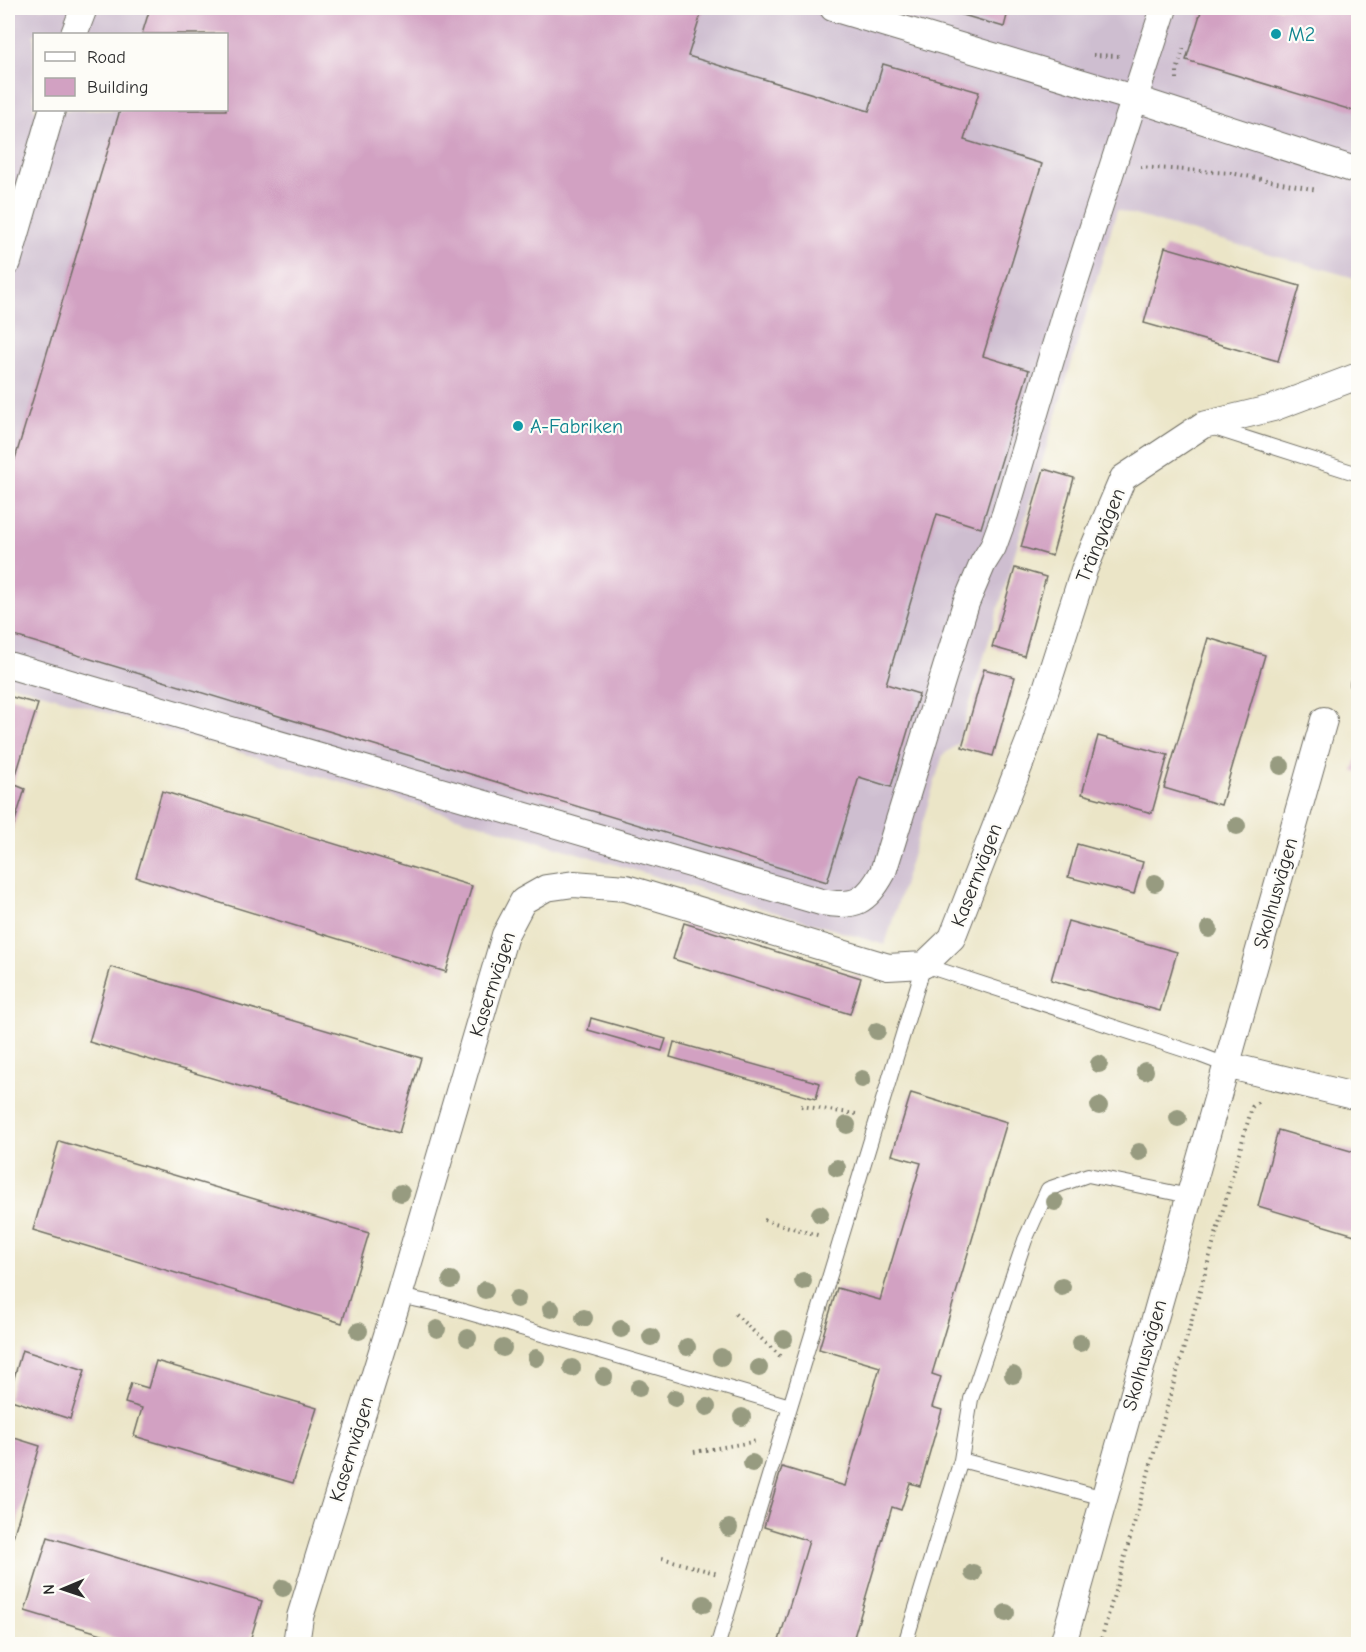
<svg xmlns="http://www.w3.org/2000/svg" width="1366" height="1652" font-family="'Comic Neue',sans-serif">
<rect width="100%" height="100%" fill="#fdfcf7"/>
<filter id="ink" filterUnits="userSpaceOnUse"><feTurbulence type="fractalNoise" baseFrequency=".0167" numOctaves="2"/><feDisplacementMap in="SourceGraphic" scale="12" xChannelSelector="R" yChannelSelector="G"/><feConvolveMatrix kernelMatrix="1 2 1 2 8 2 1 2 1" color-interpolation-filters="sRGB"/></filter>
<filter id="wash" filterUnits="userSpaceOnUse"><feTurbulence type="fractalNoise" baseFrequency=".008" numOctaves="4" result="noise"/><feDisplacementMap in="SourceGraphic" scale="24" xChannelSelector="R" yChannelSelector="G"/><feGaussianBlur stdDeviation="1.35" result="paint"/><feColorMatrix in="noise" values="0 0 0 0 0 0 0 0 0 0 0 0 0 0 0 0 0 1.4 0 .05"/><feComposite in="paint" operator="in"/></filter>
<g filter="url(#wash)">
<rect width="100%" height="100%" fill="#ebe5c7"/>
<!-- industrial -->
<path fill="#cebed0" fill-rule="evenodd" d="M 8,8 L 1358,8 L 1358,279 L 1117,210 L 958,744 L 943,755 L 885,945 L 8,683 ZM 34,34 L 226,34 L 226,110 L 34,110 Z"/>
<g id="blocks">
<!-- building -->
<path fill="#d2a1c2" d="M 150,8 L 703,8 L 688,56 L 869,111 L 883,64 L 979,92 L 964,140 L 1042,164 L 983,356 L 1029,370 L 981,528 L 937,514 L 886,684 L 919,694 L 891,787 L 859,777 L 827,882 L 8,634 L 8,482 L 120,110 L 226,110 L 226,34 L 142,34 Z
M 939,8 L 1009,8 L 1004,27 Z
M 1202,8 L 1358,8 L 1358,112 L 1186,60 Z
M 1165,247 L 1300,286 L 1278,361 L 1144,323 Z
M 1044,469 L 1074,478 L 1052,556 L 1021,547 Z
M 1015,568 L 1046,577 L 1024,656 L 992,647 Z
M 1208,638 L 1265,655 L 1221,805 L 1164,788 Z
M 984,669 L 1015,677 L 993,756 L 962,747 Z
M 8,696 L 38,704 L 13,784 L 25,789 L 8,843 Z
M 1098,736 L 1168,755 L 1152,813 L 1082,794 Z
M 1358,756 L 1358,772 L 1353,771 Z
M 162,791 L 472,886 L 446,972 L 136,877 Z
M 1077,844 L 1143,862 L 1134,894 L 1068,877 Z
M 1068,921 L 1177,952 L 1160,1011 L 1051,980 Z
M 684,923 L 861,978 L 850,1014 L 673,959 Z
M 111,967 L 421,1058 L 399,1133 L 89,1042 Z
M 591,1018 L 666,1039 L 662,1051 L 588,1030 Z
M 674,1042 L 820,1083 L 816,1099 L 670,1057 Z
M 911,1093 L 1007,1122 L 932,1374 L 941,1377 L 932,1407 L 942,1410 L 920,1486 L 910,1483 L 901,1510 L 892,1507 L 852,1644 L 778,1644 L 809,1541 L 764,1527 L 782,1467 L 845,1486 L 880,1367 L 819,1349 L 837,1288 L 880,1300 L 921,1163 L 892,1155 Z
M 1278,1130 L 1358,1153 L 1358,1236 L 1258,1206 Z
M 59,1141 L 369,1233 L 342,1323 L 33,1230 Z
M 22,1350 L 85,1370 L 70,1419 L 8,1399 Z
M 156,1361 L 317,1408 L 293,1483 L 134,1436 L 142,1408 L 125,1403 L 131,1383 L 148,1388 Z
M 8,1436 L 40,1446 L 13,1537 L 8,1536 Z
M 48,1537 L 262,1601 L 249,1644 L 135,1644 L 25,1611 Z"/>
</g>
</g>
<g filter="url(#ink)">
<use href="#blocks" fill-opacity="0" stroke="#6e6c62" stroke-width="1.5"/>
<g fill="none" stroke-linecap="round" stroke-linejoin="round">
<defs>
<path id="lane" d="M 1211,427 L 1358,474
M 1357,684 L 1358,680
M 399,1296 L 442,1305 L 790,1406
M 961,1460 L 1104,1498
M 718,1644 L 924,965 L 1197,1054 L 1226,1065
M 905,1644 L 961,1460 L 971,1399 L 1025,1240 L 1048,1189 L 1088,1175 L 1189,1196"/>
<path id="street" d="M 833,8 L 1133,98 L 1358,171
M 74,34 L 84,8
M 8,262 L 52,110
M 8,665 L 821,902 C 855,908 867,902 883,872 L 966,603 L 983,563 L 993,547 L 1005,514 L 1064,316 L 1164,8
M 1226,1065 L 1358,1097
M 296,1644 L 300,1617 L 399,1296 L 505,935 L 523,901 L 546,888 L 574,884 L 626,888 L 888,967 L 924,965 L 952,938 L 1031,736 L 1084,570 L 1123,478 L 1203,425 L 1273,408 L 1358,376
M 1063,1644 L 1324,720"/>
</defs>
<!-- lane casing -->
<use href="#lane" stroke="#6e6c62" stroke-width="16"/>
<!-- street casing -->
<use href="#street" stroke="#6e6c62" stroke-width="28"/>
<!-- path -->
<path stroke="#6e6c62" stroke-width="4" stroke-dasharray="1.5 4.5" stroke-linecap="butt" d="M 1093,55 L 1119,56
M 1177,79 L 1177,71 L 1184,46
M 1140,167 L 1231,173 L 1317,190
M 801,1106 L 856,1114
M 764,1220 L 821,1236
M 735,1314 L 782,1358
M 694,1452 L 758,1441
M 662,1558 L 718,1574
M 1100,1644 L 1252,1107 L 1259,1101"/>
<!-- lane -->
<use href="#lane" stroke="#fff" stroke-width="14"/>
<!-- street -->
<use href="#street" stroke="#fff" stroke-width="26"/>
</g>
<!-- trees -->
<g fill="#979b80">
<circle cx="1281" cy="766" r="9"/>
<circle cx="1237" cy="826" r="9"/>
<circle cx="1155" cy="883" r="9"/>
<circle cx="1209" cy="929" r="9"/>
<circle cx="877" cy="1031" r="9"/>
<circle cx="1099" cy="1064" r="9"/>
<circle cx="1145" cy="1071" r="9"/>
<circle cx="862" cy="1079" r="9"/>
<circle cx="1099" cy="1106" r="9"/>
<circle cx="1178" cy="1118" r="9"/>
<circle cx="847" cy="1125" r="9"/>
<circle cx="1139" cy="1152" r="9"/>
<circle cx="837" cy="1168" r="9"/>
<circle cx="401" cy="1193" r="9"/>
<circle cx="1055" cy="1202" r="9"/>
<circle cx="820" cy="1214" r="9"/>
<circle cx="451" cy="1280" r="9"/>
<circle cx="803" cy="1281" r="9"/>
<circle cx="1062" cy="1287" r="9"/>
<circle cx="485" cy="1290" r="9"/>
<circle cx="517" cy="1299" r="9"/>
<circle cx="551" cy="1309" r="9"/>
<circle cx="584" cy="1318" r="9"/>
<circle cx="437" cy="1329" r="9"/>
<circle cx="621" cy="1329" r="9"/>
<circle cx="359" cy="1331" r="9"/>
<circle cx="651" cy="1337" r="9"/>
<circle cx="468" cy="1338" r="9"/>
<circle cx="784" cy="1339" r="9"/>
<circle cx="1080" cy="1343" r="9"/>
<circle cx="687" cy="1347" r="9"/>
<circle cx="503" cy="1348" r="9"/>
<circle cx="721" cy="1357" r="9"/>
<circle cx="536" cy="1358" r="9"/>
<circle cx="572" cy="1368" r="9"/>
<circle cx="759" cy="1368" r="9"/>
<circle cx="1013" cy="1375" r="9"/>
<circle cx="604" cy="1377" r="9"/>
<circle cx="639" cy="1388" r="9"/>
<circle cx="675" cy="1398" r="9"/>
<circle cx="707" cy="1407" r="9"/>
<circle cx="742" cy="1417" r="9"/>
<circle cx="752" cy="1463" r="9"/>
<circle cx="729" cy="1528" r="9"/>
<circle cx="973" cy="1573" r="9"/>
<circle cx="283" cy="1588" r="9"/>
<circle cx="704" cy="1604" r="9"/>
<circle cx="1006" cy="1613" r="9"/>
</g>
</g>
<!-- markers -->
<g fill="#0f9aa8" stroke="#fdfcf7" stroke-width="2">
<circle cx="1276" cy="34" r="6"/>
<circle cx="518" cy="426" r="6"/>
</g>
<g text-anchor="middle" stroke-width="4.5" stroke-linejoin="round" paint-order="stroke">
<!-- culture labels -->
<g font-size="20" fill="#0d838f" stroke="#fdfcf7" text-anchor="start">
<text x="1288" y="41">M2</text>
<text x="530" y="433">A-Fabriken</text>
</g>
<!-- street labels -->
<g font-size="20" fill="#2b2b2b" stroke="#fdfcf7">
<text transform="translate(1100 535) rotate(-68)" y="7">Trängvägen</text>
<text transform="translate(976 875) rotate(-69)" y="7">Kasernvägen</text>
<text transform="translate(1275 893) rotate(-74)" y="7">Skolhusvägen</text>
<text transform="translate(492 984) rotate(-72)" y="7">Kasernvägen</text>
<text transform="translate(1144 1355) rotate(-74)" y="7">Skolhusvägen</text>
<text transform="translate(351 1449) rotate(-73)" y="7">Kasernvägen</text>
</g>
</g>
<!-- margin -->
<rect width="1366" height="1652" fill="none" stroke="#fdfcf7" stroke-width="30"/>
<!-- legend -->
<rect x="33" y="33" width="195" height="78" fill="#fdfcf7" stroke="#a9a8a5" stroke-width="1.5"/>
<rect x="45" y="52" width="30" height="9" fill="#ffffff" stroke="#a9a8a5" stroke-width="1.5"/>
<text x="87" y="63" font-size="18" fill="#2b2b2b">Road</text>
<rect x="45" y="78" width="30" height="18" fill="#d2a1c2" stroke="#a9a8a5" stroke-width="1.5"/>
<text x="87" y="93" font-size="18" fill="#2b2b2b">Building</text>
<!-- north arrow -->
<g transform="translate(63 1589) rotate(268)" stroke="#fdfcf7" stroke-width="4.5" paint-order="stroke">
<path d="M0-4.5L10 22L0 15L-10 22Z" fill="#2b2b2b"/>
<text y="-9" font-size="16" font-weight="bold" text-anchor="middle" fill="#2b2b2b">N</text>
</g>
</svg>
